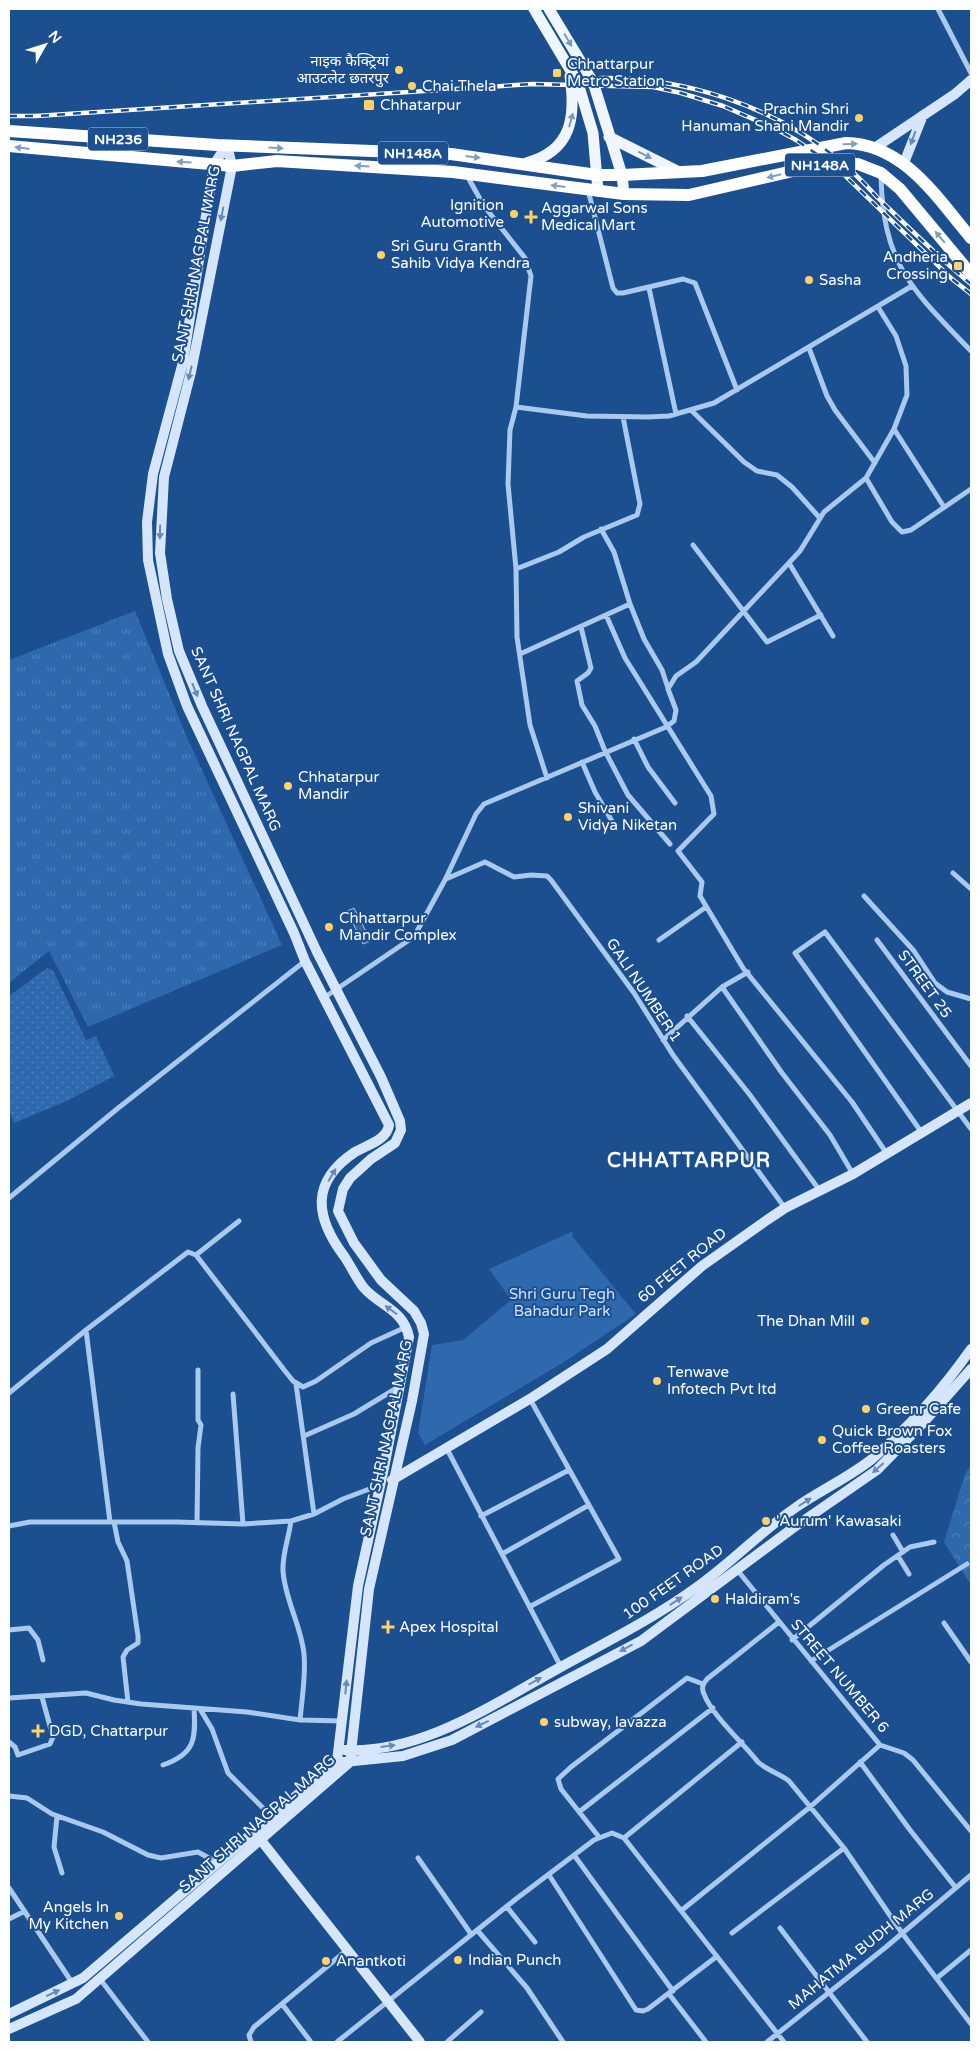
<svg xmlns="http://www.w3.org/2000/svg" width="980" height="2051" font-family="'Varela Round','Noto Sans Devanagari',sans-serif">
<defs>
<pattern id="grass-dots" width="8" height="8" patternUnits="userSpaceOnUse" patternTransform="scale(1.25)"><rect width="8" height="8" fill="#2e69ad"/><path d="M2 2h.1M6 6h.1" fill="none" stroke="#4d80b9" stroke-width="1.8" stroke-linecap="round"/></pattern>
<pattern id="forest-crowns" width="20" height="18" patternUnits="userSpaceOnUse" patternTransform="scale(1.25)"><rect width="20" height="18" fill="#2e69ad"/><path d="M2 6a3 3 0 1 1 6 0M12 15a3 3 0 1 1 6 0" fill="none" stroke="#4d80b9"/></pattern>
<pattern id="park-tufts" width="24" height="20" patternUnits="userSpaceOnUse" patternTransform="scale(1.25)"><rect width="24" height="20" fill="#2e69ad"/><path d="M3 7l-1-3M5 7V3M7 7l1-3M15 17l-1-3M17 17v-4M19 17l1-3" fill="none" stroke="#4d80b9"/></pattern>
<pattern id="water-ripples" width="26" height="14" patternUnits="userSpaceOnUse" patternTransform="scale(1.25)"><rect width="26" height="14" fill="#3c6290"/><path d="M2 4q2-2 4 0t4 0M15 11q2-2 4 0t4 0" fill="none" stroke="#597aa1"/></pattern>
</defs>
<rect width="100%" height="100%" fill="#1b4f8f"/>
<!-- grass -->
<path fill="url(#grass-dots)" d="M 47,968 L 53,970 L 86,1040 L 96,1036 L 114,1076 L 69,1100 L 14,1123 L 9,1111 L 9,996 Z"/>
<!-- forest -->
<path fill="url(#forest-crowns)" d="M 971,1465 L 971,1585 L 944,1542 L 965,1474 Z"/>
<!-- park -->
<path fill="url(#park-tufts)" d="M 135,611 L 186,735 L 282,945 L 88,1027 L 49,951 L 9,983 L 9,660 Z"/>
<!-- garden -->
<path fill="#2e69ad" d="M 573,1231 L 572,1236 L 636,1314 L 564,1362 L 425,1445 L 418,1433 L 432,1345 L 463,1340 L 511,1300 L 489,1269 Z"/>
<!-- water -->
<path fill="url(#water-ripples)" stroke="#9cc4f0" d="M 354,908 L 371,941 L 363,944 L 347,911 Z"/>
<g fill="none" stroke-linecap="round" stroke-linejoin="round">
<!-- street -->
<path stroke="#a9c9ee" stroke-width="5" d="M 938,9 L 971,73
M 466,174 L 484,206 L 525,258 L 531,276 L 516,407 L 510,430 L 508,484 L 516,569 L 517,637 L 530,725 L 547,778
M 881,176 C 883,266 913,290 971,351
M 588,190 L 613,288 L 617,293 L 623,293 L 683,279 L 695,283 L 737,390
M 649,288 L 676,414
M 809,348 L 827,396 L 835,410 L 875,463
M 516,407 L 587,416 L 648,417 L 669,416 L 714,403 L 912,286
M 691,410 L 744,462 L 757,471 L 777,475 L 792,487 L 819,517
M 894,429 L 944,507
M 866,478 L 892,522 L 902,532 L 911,530 L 971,489
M 601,529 L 614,552 L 630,604 L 644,639 L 662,670 L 668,688
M 693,545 L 767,642 L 821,615
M 789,563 L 833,636
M 516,569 L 559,552 L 584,537 L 637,515 L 640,504 L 623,417
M 606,615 L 625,658 L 711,796 L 714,814 L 678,851 L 702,882 L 700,896 L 743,968 L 852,1102 L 887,1154
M 581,627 L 591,668 L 588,673 L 577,681 L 582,705 L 595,726 L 605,751 L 628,795 L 670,844
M 520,654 L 630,604
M 634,739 L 648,767 L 675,803
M 582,762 L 595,792 L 616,828
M 953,873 L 971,889
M 446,879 L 485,862 L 514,877 L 531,875 L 547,876 L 551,880 L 634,993 L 673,1055 L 785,1208
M 864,896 L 914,951 L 935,983 L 947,992 L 971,999
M 659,940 L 706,907
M 877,940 L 971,1066
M 722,987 L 782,1073 L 830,1135 L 853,1174
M 325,997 L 409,940 L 416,933 L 445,880 L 476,814 L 484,804 L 666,727 L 674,721 L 676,710 L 668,689 L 676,676 L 696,662 L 800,551 L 824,512 L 866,478 L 894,429 L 907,395 L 906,366 L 896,336 L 878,307
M 687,1016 L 750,1095 L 820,1191
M 663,1040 L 722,987 L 748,972
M 922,1133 L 795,953 L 825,932 L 971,1129
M 9,1198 L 117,1109 L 305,961
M 196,1255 L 239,1221
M 86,1330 L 110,1522
M 296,1384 L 314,1514
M 9,1393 L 86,1330 L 188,1252 L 196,1255 L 285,1371 L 293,1381 L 303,1387 L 316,1381 L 371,1343 L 406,1327
M 233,1394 L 243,1524
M 530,1399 L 619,1559 L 531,1606
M 304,1436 L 354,1414 L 400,1386
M 447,1449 L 561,1667
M 481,1516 L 569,1470
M 291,1521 C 289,1537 282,1555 283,1571 C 285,1600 301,1625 304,1654 C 306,1676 302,1698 300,1720
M 114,1522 L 118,1542 L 127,1561 L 138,1636 L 138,1643 L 127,1650 L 123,1657 L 128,1702
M 197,1523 L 198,1448 L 201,1425 L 198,1420 L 198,1370
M 9,1526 L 30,1522 L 176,1522 L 243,1524 L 291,1521 L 314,1514 L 343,1499 L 380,1485
M 893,1535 L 903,1552
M 502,1554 L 589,1505
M 898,1556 L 909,1574
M 738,1571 L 880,1745 L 904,1753 L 913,1760 L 971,1831
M 779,1622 L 707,1679 C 703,1684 701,1688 704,1694 C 711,1714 744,1744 758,1762 C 768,1771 779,1773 789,1781 L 844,1848 L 902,1933 L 971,2024
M 944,1623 L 971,1662
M 9,1630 L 29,1628 L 38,1640 L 43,1660
M 792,1640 L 884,1565 L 910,1547 L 934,1542
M 811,1661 L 967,1564
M 9,1698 L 86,1693 L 114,1700 L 141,1704 L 247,1712 L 300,1720 L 342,1721
M 200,1709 L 212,1729 L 228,1773 L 271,1816
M 9,1742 L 15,1747 L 18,1755 L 50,1744 L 53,1737 L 42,1697
M 860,1762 L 910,1830 L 956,1888
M 163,1765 C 195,1754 196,1739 194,1708
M 9,1796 L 27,1798 L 52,1814 L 103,1832 L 148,1855 L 161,1858 L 198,1852 L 216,1862
M 579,1812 L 713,1708
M 57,1816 L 54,1847 L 62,1873
M 599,1837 L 561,1789 L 558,1779 L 571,1767 L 687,1678 L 703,1684
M 624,1838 L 742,1742
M 574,1855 L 673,1991
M 418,1858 L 471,1934
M 549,1875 L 636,2010 L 643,2011 L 648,2009 L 716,1957
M 9,1888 L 73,1984
M 507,1907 L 535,1942
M 682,1910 L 810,1807 L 880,1745
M 9,1919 L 23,1912
M 780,1928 L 867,2042
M 477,1930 L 527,1988 L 563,2042
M 732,1933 L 844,1848
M 937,1978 L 971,1950
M 100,1979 L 148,2042
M 669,1994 L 706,2042
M 282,2004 L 311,2042
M 251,2042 L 249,2035 L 254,2027 L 347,1950
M 337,2042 L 516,1899 L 594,1840 L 612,1833 L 624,1838 L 784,2042
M 447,2042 L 481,2012
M 767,2042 L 886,1947 L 971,1875"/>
<!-- secondary -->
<path stroke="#d6e6fa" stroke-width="10" d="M 876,147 L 955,94 L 971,80
M 904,163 L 923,115
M 392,1480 L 533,1397 L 607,1349 L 702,1266 L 767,1220 L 785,1208 L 853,1174 L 971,1103
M 345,1750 C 422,1754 495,1703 559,1668 C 606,1642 653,1619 697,1587 C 731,1563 760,1532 795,1508 C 819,1491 848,1478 872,1459 C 909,1427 943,1389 971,1349
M 344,1762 L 403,1756 L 452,1740 L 641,1641 L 793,1528 L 877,1470 L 924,1422 L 971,1369
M 260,1839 L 420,2042
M 9,2014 L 83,1978 L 337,1761 L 358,1586 L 384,1468 L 409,1337 C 403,1309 381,1307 364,1288 C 356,1278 351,1266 344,1256 C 315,1217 310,1182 355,1152 C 367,1145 387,1140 389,1125 L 305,961 L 294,933 L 187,706 L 168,654 L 148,560 L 147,522 L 153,474 L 183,362 L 214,164 L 227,145
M 9,2029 L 76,1999 L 350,1762 L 369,1589 L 412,1401 L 424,1334 L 421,1323 L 414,1311 L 381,1280 L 354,1243 L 338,1211 L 343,1189 L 350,1178 L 371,1159 L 395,1143 L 401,1130 L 400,1121 L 381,1077 L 317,952 L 202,706 L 179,651 L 167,599 L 160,553 L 164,477 L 191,372 L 232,166 L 227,145"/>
<!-- primary -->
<path stroke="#f0f6ff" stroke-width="11" d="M 534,9 L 578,83 L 593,133 L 598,191
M 549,9 L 593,82 L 622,175 L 624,194
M 609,137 L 679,172
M 526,163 C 572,151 576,117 570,76"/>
<!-- highway -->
<path stroke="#fff" stroke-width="12" d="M 9,131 L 217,145 L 451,154 L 597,175 L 622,175 L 702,171 L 846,143 C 904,144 937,198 971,238
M 9,146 L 232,166 L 277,161 L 453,172 L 624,194 L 689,195 L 823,164 L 858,164 L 881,173 L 900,189 L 971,274"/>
<defs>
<path id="rail" d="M 600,78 C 685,77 773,106 839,160 C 853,171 865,184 877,197 C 908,227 938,257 971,284
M 9,116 L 36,116 L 533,84 L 653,87 L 681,93 L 723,106 L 774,128 L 796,140 L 836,167 L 952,279 L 971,294"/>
</defs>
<!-- rail casing -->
<use href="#rail" stroke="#fff" stroke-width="4.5"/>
<!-- rail -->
<use href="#rail" stroke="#1b4f8f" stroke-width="2.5" stroke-dasharray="8" stroke-linecap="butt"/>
</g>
<!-- one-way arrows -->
<defs><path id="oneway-solid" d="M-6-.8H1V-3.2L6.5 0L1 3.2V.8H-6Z" transform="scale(1.25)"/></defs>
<g fill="#7b9ac1">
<use href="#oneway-solid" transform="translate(568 40) rotate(59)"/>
<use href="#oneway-solid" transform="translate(571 120) rotate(-75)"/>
<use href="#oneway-solid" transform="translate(645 155) rotate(27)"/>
</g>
<g fill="#668bba">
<use href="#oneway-solid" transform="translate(913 138) rotate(110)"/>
<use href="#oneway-solid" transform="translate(222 214) rotate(101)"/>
<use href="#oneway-solid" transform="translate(190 373) rotate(103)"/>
<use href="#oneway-solid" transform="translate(160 532) rotate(91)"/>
<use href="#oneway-solid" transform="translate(195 690) rotate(68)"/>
<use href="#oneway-solid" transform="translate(332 1175) rotate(-59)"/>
<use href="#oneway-solid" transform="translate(391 1310) rotate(-144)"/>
<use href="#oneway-solid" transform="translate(878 1468) rotate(139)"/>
<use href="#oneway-solid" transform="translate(805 1502) rotate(-32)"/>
<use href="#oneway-solid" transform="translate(676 1601) rotate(-33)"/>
<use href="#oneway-solid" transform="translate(626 1648) rotate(152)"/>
<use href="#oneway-solid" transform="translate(535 1681) rotate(-30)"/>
<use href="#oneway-solid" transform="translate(346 1687) rotate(-84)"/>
<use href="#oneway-solid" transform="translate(482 1724) rotate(155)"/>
<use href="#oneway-solid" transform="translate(388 1746) rotate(-7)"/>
<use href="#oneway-solid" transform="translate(53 1993) rotate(-25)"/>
</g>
<g fill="#829ec1">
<use href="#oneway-solid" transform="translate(850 144) rotate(-2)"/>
<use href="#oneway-solid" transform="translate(22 148) rotate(-173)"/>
<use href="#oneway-solid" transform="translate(276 148) rotate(3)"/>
<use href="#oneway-solid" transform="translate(473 157) rotate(7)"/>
<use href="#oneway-solid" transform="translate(184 162) rotate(-176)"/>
<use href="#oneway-solid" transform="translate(362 166) rotate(-176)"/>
<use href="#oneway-solid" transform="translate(774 176) rotate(166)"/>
<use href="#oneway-solid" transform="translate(558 186) rotate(-173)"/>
<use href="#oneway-solid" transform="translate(940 237) rotate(-130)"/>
</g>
<!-- markers -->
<g fill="#ffd166" stroke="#1b4f8f" stroke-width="2">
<circle cx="399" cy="70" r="5"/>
<rect x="552" y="68" width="10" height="10" rx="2.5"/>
<circle cx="412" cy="86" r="5"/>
<rect x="363" y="99" width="12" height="12" rx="2.5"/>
<circle cx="859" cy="118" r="5"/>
<circle cx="514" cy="214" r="5"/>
<path d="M528.5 209.5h5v5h5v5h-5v5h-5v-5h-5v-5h5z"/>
<circle cx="381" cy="255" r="5"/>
<rect x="953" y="261" width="10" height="10" rx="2.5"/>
<circle cx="809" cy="280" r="5"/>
<circle cx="288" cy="786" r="5"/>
<circle cx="568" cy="817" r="5"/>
<circle cx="329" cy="927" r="5"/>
<circle cx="865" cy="1321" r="5"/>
<circle cx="657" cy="1381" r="5"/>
<circle cx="866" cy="1409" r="5"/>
<circle cx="822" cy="1440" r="5"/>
<circle cx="766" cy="1521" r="5"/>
<circle cx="715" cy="1599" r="5"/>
<path d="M385.5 1619.5h5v5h5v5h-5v5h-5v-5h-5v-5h5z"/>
<circle cx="544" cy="1722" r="5"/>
<path d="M35.5 1723.5h5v5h5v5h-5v5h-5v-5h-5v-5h5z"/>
<circle cx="119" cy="1916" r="5"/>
<circle cx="458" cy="1960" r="5"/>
<circle cx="326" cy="1961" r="5"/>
</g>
<g text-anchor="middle" stroke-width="4" stroke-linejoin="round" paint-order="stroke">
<!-- shield labels -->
<g fill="#1b4f8f" stroke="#bbcadd" stroke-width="1">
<rect x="88" y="127.5" width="60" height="23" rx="4"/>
<rect x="378" y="141.5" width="70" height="23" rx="4"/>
<rect x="785" y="153.5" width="70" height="23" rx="4"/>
</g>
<g font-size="14" font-weight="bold" fill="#fff">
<text x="118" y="144">NH236</text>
<text x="413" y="158">NH148A</text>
<text x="820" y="170">NH148A</text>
</g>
<!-- poi labels -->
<g font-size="15" fill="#fff" stroke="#1b4f8f" text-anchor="start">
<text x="389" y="66" text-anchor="end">नाइक फैक्ट्रियां<tspan x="389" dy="17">आउटलेट छतरपुर</tspan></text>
<text x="567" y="69">Chhattarpur<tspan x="567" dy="17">Metro Station</tspan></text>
<text x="422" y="91">Chai Thela</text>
<text x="380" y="110">Chhatarpur</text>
<text x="849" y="114" text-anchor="end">Prachin Shri<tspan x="849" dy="17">Hanuman Shani Mandir</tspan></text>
<text x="504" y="210" text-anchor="end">Ignition<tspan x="504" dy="17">Automotive</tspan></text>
<text x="541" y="213">Aggarwal Sons<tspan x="541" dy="17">Medical Mart</tspan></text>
<text x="391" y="251">Sri Guru Granth<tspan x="391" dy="17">Sahib Vidya Kendra</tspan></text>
<text x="948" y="262" text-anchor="end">Andheria<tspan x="948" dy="17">Crossing</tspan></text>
<text x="819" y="285">Sasha</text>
<text x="298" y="782">Chhatarpur<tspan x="298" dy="17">Mandir</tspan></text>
<text x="578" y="813">Shivani<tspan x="578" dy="17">Vidya Niketan</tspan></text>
<text x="339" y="923">Chhattarpur<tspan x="339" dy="17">Mandir Complex</tspan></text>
<text x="855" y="1326" text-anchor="end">The Dhan Mill</text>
<text x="667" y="1377">Tenwave<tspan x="667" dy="17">Infotech Pvt ltd</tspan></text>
<text x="876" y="1414">Greenr Cafe</text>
<text x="832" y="1436">Quick Brown Fox<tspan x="832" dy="17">Coffee Roasters</tspan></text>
<text x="776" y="1526">'Aurum' Kawasaki</text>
<text x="725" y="1604">Haldiram's</text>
<text x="399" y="1632">Apex Hospital</text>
<text x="554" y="1727">subway, lavazza</text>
<text x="49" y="1736">DGD, Chattarpur</text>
<text x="109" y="1912" text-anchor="end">Angels In<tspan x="109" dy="17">My Kitchen</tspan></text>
<text x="468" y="1965">Indian Punch</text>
<text x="336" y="1966">Anantkoti</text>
</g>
<!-- street labels -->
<g font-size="15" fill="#fff" stroke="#1b4f8f">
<text transform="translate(196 264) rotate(-79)" y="5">SANT SHRI NAGPAL MARG</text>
<text transform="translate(236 739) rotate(66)" y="5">SANT SHRI NAGPAL MARG</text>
<text transform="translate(925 984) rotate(54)" y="5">STREET 25</text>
<text transform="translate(644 990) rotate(56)" y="5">GALI NUMBER 1</text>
<text transform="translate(682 1265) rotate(-39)" y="5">60 FEET ROAD</text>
<text transform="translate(386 1438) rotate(-78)" y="5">SANT SHRI NAGPAL MARG</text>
<text transform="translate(673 1582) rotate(-35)" y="5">100 FEET ROAD</text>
<text transform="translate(840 1676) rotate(50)" y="5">STREET NUMBER 6</text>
<text transform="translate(257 1823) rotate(-41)" y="5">SANT SHRI NAGPAL MARG</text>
<text transform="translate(861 1949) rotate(-39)" y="5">MAHATMA BUDH MARG</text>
</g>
<!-- park labels -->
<g font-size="15" fill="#cfe3fa" stroke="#1b4f8f">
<text x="562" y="1299">Shri Guru Tegh<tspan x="562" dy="17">Bahadur Park</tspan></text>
</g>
<!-- district labels -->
<g font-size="20" font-weight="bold" letter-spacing="1" fill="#fff" stroke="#1b4f8f">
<text x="689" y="1167">CHHATTARPUR</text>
</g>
</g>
<!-- border -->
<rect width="980" height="2051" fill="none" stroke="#ffffff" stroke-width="20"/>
<!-- north arrow -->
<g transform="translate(45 45) rotate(51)" stroke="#1b4f8f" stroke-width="4" paint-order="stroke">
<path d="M0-4L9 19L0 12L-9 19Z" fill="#ffffff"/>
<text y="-8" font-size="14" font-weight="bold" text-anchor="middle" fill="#ffffff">N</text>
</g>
</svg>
